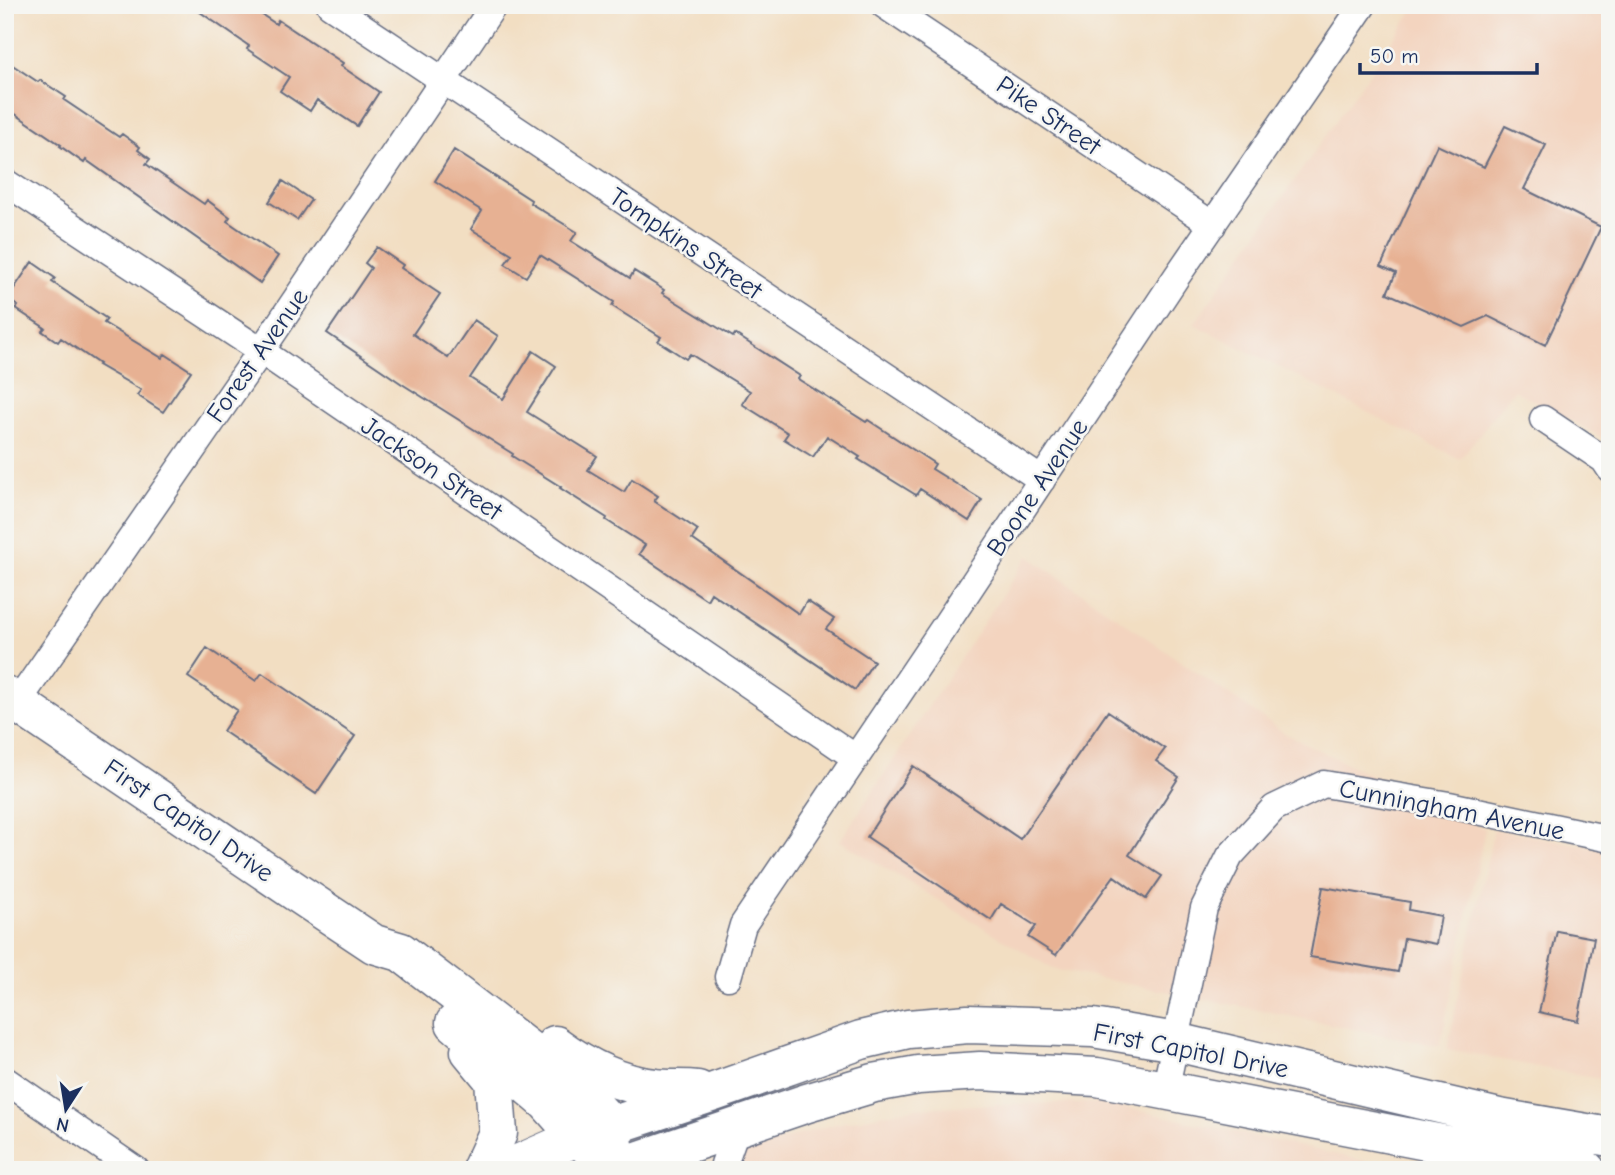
<svg xmlns="http://www.w3.org/2000/svg" width="1615" height="1175" font-family="'Comic Neue',sans-serif">
<rect width="100%" height="100%" fill="#f6f6f2"/>
<filter id="ink" filterUnits="userSpaceOnUse"><feTurbulence type="fractalNoise" baseFrequency=".0143" numOctaves="2"/><feDisplacementMap in="SourceGraphic" scale="14" xChannelSelector="R" yChannelSelector="G"/><feConvolveMatrix kernelMatrix="1 2 1 2 8 2 1 2 1" color-interpolation-filters="sRGB"/></filter>
<filter id="wash" filterUnits="userSpaceOnUse"><feTurbulence type="fractalNoise" baseFrequency=".00686" numOctaves="4" result="noise"/><feDisplacementMap in="SourceGraphic" scale="28" xChannelSelector="R" yChannelSelector="G"/><feGaussianBlur stdDeviation="1.57" result="paint"/><feColorMatrix in="noise" values="0 0 0 0 0 0 0 0 0 0 0 0 0 0 0 0 0 1.4 0 .05"/><feComposite in="paint" operator="in"/></filter>
<g filter="url(#wash)">
<rect width="100%" height="100%" fill="#f2dec2"/>
<!-- built -->
<path fill="#f3d4bf" d="M 1417,5 L 1610,5 L 1610,442 L 1514,390 L 1460,459 L 1194,324 Z
M 1028,556 L 1287,735 L 1485,829 L 1440,1046 L 1053,969 L 840,841 Z
M 1494,829 L 1610,850 L 1610,1081 L 1447,1049 Z
M 1105,1103 L 1406,1170 L 691,1170 L 759,1147 L 832,1125 L 915,1108 L 1003,1104 Z"/>
<g id="blocks">
<!-- building -->
<path fill="#e7b193" d="M 190,5 L 247,5 L 276,24 L 278,20 L 343,63 L 341,66 L 379,92 L 357,126 L 317,100 L 310,111 L 280,91 L 289,77 L 247,49 L 249,46 Z
M 5,60 L 38,82 L 40,80 L 66,97 L 64,100 L 119,137 L 122,134 L 140,147 L 138,150 L 150,159 L 146,164 L 204,204 L 207,200 L 230,217 L 227,221 L 278,256 L 260,283 L 86,160 L 84,163 L 60,146 L 61,145 L 5,107 Z
M 1505,126 L 1546,145 L 1524,189 L 1601,227 L 1545,345 L 1488,316 L 1464,327 L 1387,293 L 1396,273 L 1381,266 L 1437,145 L 1484,167 Z
M 454,150 L 531,200 L 530,203 L 577,232 L 571,241 L 630,278 L 634,271 L 664,290 L 662,293 L 733,337 L 735,334 L 800,376 L 798,379 L 866,422 L 868,420 L 935,464 L 932,469 L 982,500 L 969,521 L 920,489 L 916,495 L 858,459 L 860,457 L 827,436 L 813,457 L 784,439 L 788,433 L 742,404 L 750,391 L 690,354 L 686,359 L 658,341 L 661,337 L 612,306 L 614,302 L 540,255 L 526,277 L 505,264 L 512,254 L 471,229 L 482,211 L 435,181 Z
M 283,181 L 311,200 L 297,220 L 269,202 Z
M 377,247 L 403,265 L 401,268 L 440,294 L 413,334 L 448,358 L 474,320 L 498,336 L 470,378 L 503,399 L 533,351 L 556,366 L 527,412 L 597,456 L 588,470 L 624,492 L 632,479 L 658,496 L 654,501 L 698,530 L 692,539 L 799,614 L 807,601 L 834,619 L 826,629 L 874,661 L 855,690 L 711,593 L 707,600 L 639,554 L 645,545 L 606,520 L 607,518 L 560,488 L 561,487 L 512,456 L 513,454 L 402,384 L 327,333 L 371,268 L 365,263 Z
M 32,262 L 55,278 L 52,282 L 107,319 L 104,323 L 162,358 L 165,354 L 191,371 L 163,412 L 137,395 L 141,390 L 98,365 L 99,364 L 61,338 L 58,342 L 42,331 L 45,328 L 16,309 L 18,306 L 7,299 Z
M 207,648 L 256,681 L 262,673 L 355,736 L 316,794 L 223,731 L 237,710 L 188,677 Z
M 1108,711 L 1165,749 L 1156,761 L 1179,777 L 1129,855 L 1162,876 L 1146,899 L 1114,876 L 1056,955 L 1028,937 L 1036,926 L 1001,904 L 991,920 L 867,837 L 913,766 L 1020,839 Z
M 1323,887 L 1410,902 L 1409,910 L 1441,916 L 1436,944 L 1404,938 L 1398,972 L 1310,957 Z
M 1557,931 L 1594,938 L 1578,1021 L 1539,1012 Z"/>
</g>
</g>
<g filter="url(#ink)">
<use href="#blocks" fill-opacity="0" stroke="#666c81" stroke-width="2"/>
<g fill="none" stroke-linecap="round" stroke-linejoin="round">
<defs>
<path id="street" d="M 330,5 L 1042,480
M 884,5 L 1213,225
M 5,182 L 261,351 L 856,758
M 1543,419 L 1604,460 L 1610,469
M 17,703 L 261,351 L 494,5
M 728,977 L 743,925 L 946,624 L 1177,276 L 1363,5
M 5,1080 L 136,1170
M 1165,1091 L 1204,908 L 1230,856 L 1274,808 L 1324,784 L 1449,805 L 1610,839
M 727,1170 L 724,1164 L 737,1127"/>
<path id="secondary" d="M 503,1170 L 578,1137"/>
<path id="primary" d="M 5,695 L 296,892 L 374,944 L 401,952 L 573,1084 L 613,1127 L 614,1150
M 455,1023 L 547,1102 L 578,1137 L 596,1153
M 555,1045 C 585,1067 618,1084 655,1088 C 669,1090 684,1088 698,1090
M 470,1051 L 494,1080 L 498,1133 L 481,1170
M 578,1137 L 714,1092 L 861,1040 L 908,1029 L 968,1024 L 1093,1028 L 1176,1042 L 1499,1118 L 1610,1137
M 614,1169 L 807,1103 L 874,1083 L 918,1075 L 980,1071 L 1097,1077 L 1504,1156 L 1586,1170"/>
</defs>
<!-- street casing -->
<use href="#street" stroke="#666c81" stroke-width="29"/>
<!-- secondary casing -->
<use href="#secondary" stroke="#666c81" stroke-width="39"/>
<!-- primary casing -->
<use href="#primary" stroke="#666c81" stroke-width="41"/>
<!-- street -->
<use href="#street" stroke="#fff" stroke-width="26"/>
<!-- secondary -->
<use href="#secondary" stroke="#fff" stroke-width="37"/>
<!-- primary -->
<use href="#primary" stroke="#fff" stroke-width="38"/>
</g>
</g>
<g text-anchor="middle" stroke-width="5" stroke-linejoin="round" paint-order="stroke">
<!-- street labels -->
<g font-size="26" fill="#1b2f5e" stroke="#f6f6f2">
<text transform="translate(1049 115) rotate(34)" y="9">Pike Street</text>
<text transform="translate(686 243) rotate(34)" y="9">Tompkins Street</text>
<text transform="translate(257 355) rotate(-55)" y="9">Forest Avenue</text>
<text transform="translate(432 468) rotate(34)" y="9">Jackson Street</text>
<text transform="translate(1037 487) rotate(-56)" y="9">Boone Avenue</text>
<text transform="translate(1452 809) rotate(11)" y="9">Cunningham Avenue</text>
<text transform="translate(189 820) rotate(34)" y="9">First Capitol Drive</text>
<text transform="translate(1191 1050) rotate(11)" y="9">First Capitol Drive</text>
</g>
</g>
<!-- margin -->
<rect width="1615" height="1175" fill="none" stroke="#f6f6f2" stroke-width="28"/>
<!-- north arrow -->
<g transform="translate(66 1109) rotate(192)" stroke="#f6f6f2" stroke-width="5" paint-order="stroke">
<path d="M0-5L12 26L0 18L-12 26Z" fill="#1b2f5e"/>
<text y="-10" font-size="19" font-weight="bold" text-anchor="middle" fill="#1b2f5e">N</text>
</g>
<!-- scale -->
<path d="M1360 63v10h177v-10" fill="none" stroke="#1b2f5e" stroke-width="3.5"/>
<text x="1370" y="63" font-size="21" fill="#1b2f5e" stroke="#f6f6f2" stroke-width="5" paint-order="stroke">50 m</text>
</svg>
